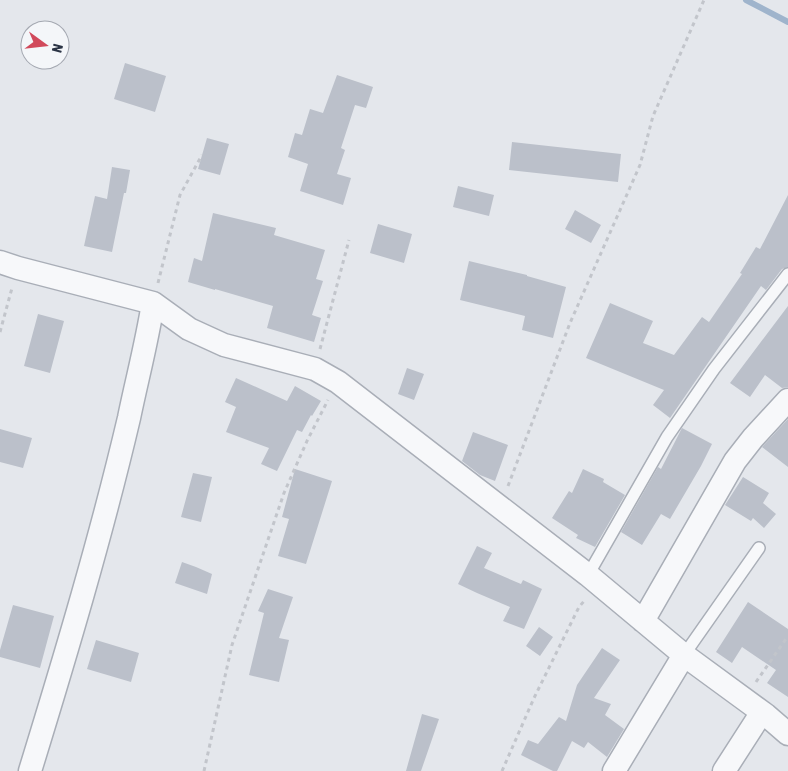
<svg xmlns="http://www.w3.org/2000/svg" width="788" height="771" font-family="'Asap Condensed',sans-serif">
<rect width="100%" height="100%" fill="#e4e7ec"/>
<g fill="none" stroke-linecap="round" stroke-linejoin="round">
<!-- stream -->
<path stroke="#9fb4cc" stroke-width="6" d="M 746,0 L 788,22"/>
</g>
<!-- building -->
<path fill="#bbc0ca" d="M 125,63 L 166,76 L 155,112 L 114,99 Z
M 337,75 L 373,87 L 366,108 L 355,105 L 341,148 L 345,150 L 337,174 L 351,178 L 343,205 L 300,191 L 308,164 L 288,157 L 295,133 L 302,135 L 310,109 L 323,113 Z
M 207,138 L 229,144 L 220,175 L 198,169 Z
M 512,142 L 621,154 L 618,182 L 509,170 Z
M 112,167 L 130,170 L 126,193 L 124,193 L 112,252 L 84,246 L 95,196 L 107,199 Z
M 458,186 L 494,195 L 489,216 L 453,207 Z
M 788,195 L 788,267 L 782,269 L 766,290 L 761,286 L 670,418 L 653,405 L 664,390 L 586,358 L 610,303 L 653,321 L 643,343 L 674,355 L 702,317 L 709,322 L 742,274 L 740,273 L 756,247 L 760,249 Z
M 575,210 L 601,225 L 591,243 L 565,229 Z
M 213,213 L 276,228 L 274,235 L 325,250 L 316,279 L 323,281 L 312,315 L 321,318 L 314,342 L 267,328 L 273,306 L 215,289 L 215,290 L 188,282 L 194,258 L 202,261 Z
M 378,224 L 412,234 L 404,263 L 370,253 Z
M 469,261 L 527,275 L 527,276 L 566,287 L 553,338 L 522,330 L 525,316 L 460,300 Z
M 788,306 L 788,387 L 782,388 L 765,375 L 750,397 L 730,383 Z
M 38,314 L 64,321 L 50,373 L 24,366 Z
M 407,368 L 424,374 L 414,400 L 398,394 Z
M 236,378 L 287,401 L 295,386 L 321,401 L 312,416 L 311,415 L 302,432 L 297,430 L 277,471 L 261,464 L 269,448 L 226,432 L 236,407 L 225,402 Z
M 788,419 L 788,467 L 762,447 Z
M 682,428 L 712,444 L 701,466 L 670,519 L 661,514 L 642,545 L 621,532 L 658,467 L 661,469 Z
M 0,429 L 32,438 L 23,468 L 0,462 Z
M 473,432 L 508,445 L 495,481 L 480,475 L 462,461 Z
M 295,469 L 332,481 L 306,564 L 278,556 L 289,519 L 282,517 Z
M 583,469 L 604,479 L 603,482 L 625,495 L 595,547 L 576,538 L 578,535 L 552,518 L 569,491 L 572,493 Z
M 193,473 L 212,477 L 201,522 L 181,517 Z
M 743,477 L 769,493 L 763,503 L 776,514 L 764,528 L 753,518 L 751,521 L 725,505 Z
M 477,546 L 492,553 L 484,568 L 521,584 L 523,580 L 542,589 L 524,629 L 503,621 L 510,607 L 477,593 L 458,584 Z
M 182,562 L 196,567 L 212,574 L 207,594 L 175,583 Z
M 268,589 L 293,597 L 279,638 L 289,640 L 279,682 L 249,675 L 264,613 L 258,611 Z
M 748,602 L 788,629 L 788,697 L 767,683 L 776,670 L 742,647 L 732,663 L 716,652 Z
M 13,605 L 54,616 L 40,668 L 0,657 L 0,650 Z
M 539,627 L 553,637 L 540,656 L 526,646 Z
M 96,640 L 139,653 L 131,682 L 87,669 Z
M 602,648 L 620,660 L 594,698 L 611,704 L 605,715 L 624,729 L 607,757 L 588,742 L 584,748 L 572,741 L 557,771 L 553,771 L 521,755 L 528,740 L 538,744 L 559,717 L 566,721 L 577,685 Z
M 422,714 L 439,719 L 421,771 L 406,771 Z"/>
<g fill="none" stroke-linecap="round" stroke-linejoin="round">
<defs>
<path id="service" d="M 588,575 L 667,437 L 714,369 L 788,274
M 684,655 L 759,548"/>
<path id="minor" d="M 0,262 L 18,268 L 153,303 L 189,329 L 224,345 L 315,369 L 338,382 L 588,575 L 684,655 L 766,715 L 788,734
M 643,621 L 735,461 L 753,438 L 788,400
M 30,771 C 66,654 101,537 129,418 C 137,379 147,342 153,303
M 614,771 L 684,655
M 724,771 L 762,712"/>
</defs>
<!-- service casing -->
<use href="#service" stroke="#a9aeb7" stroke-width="14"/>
<!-- minor casing -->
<use href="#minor" stroke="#a9aeb7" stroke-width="25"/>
<!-- path -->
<path stroke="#c2c5cb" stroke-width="3" stroke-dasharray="4 4" stroke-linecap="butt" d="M 158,283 L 180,195 L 202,155
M 0,332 L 12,288
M 320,349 L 349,240
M 508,486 L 570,323 L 640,165 L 653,116 L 704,0
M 756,682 L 788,636
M 204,771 L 232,645 L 284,493 L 307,441 L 328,400
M 502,771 L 534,698 L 579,607 L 585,600"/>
<!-- service -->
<use href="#service" stroke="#f7f8fa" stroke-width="11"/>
<!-- minor -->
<use href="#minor" stroke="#f7f8fa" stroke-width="22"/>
</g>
<!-- north arrow -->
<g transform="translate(45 45) rotate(105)"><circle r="24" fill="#f4f6f9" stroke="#a4a8b1"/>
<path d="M0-4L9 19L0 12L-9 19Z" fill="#d1495b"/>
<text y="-8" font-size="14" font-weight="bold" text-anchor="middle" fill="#2b3445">N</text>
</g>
</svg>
